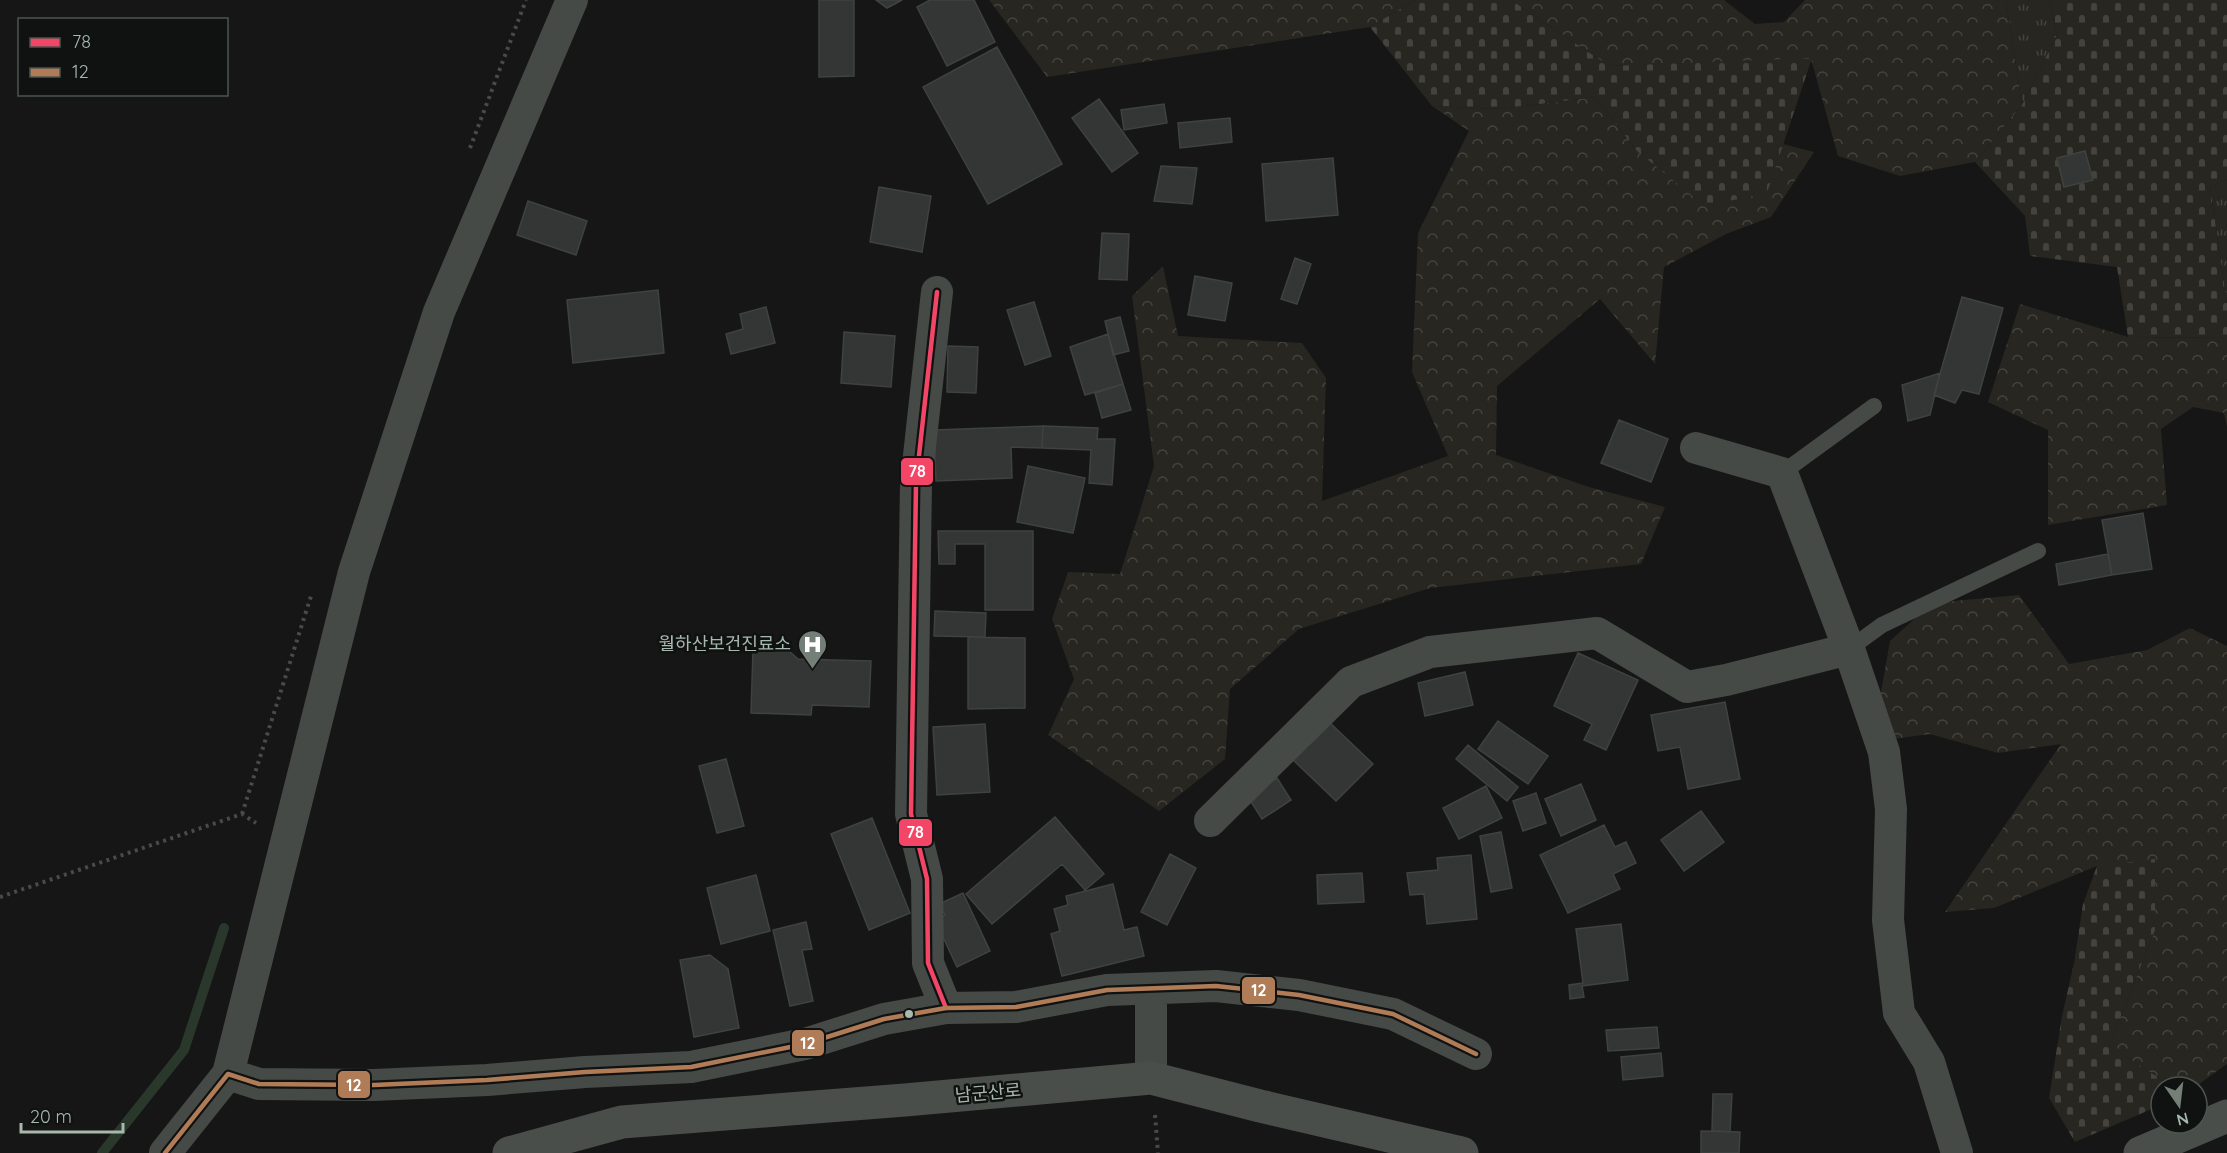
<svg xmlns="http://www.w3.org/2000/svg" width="2227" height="1153" font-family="Quicksand,'Noto Sans KR',sans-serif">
<defs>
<pattern id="grass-tufts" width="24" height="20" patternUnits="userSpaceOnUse" patternTransform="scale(1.5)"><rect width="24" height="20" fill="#272620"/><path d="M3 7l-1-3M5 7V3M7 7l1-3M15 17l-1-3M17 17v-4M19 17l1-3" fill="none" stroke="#44433e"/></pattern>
<pattern id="forest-crowns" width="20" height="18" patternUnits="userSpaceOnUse" patternTransform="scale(1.5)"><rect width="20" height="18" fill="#272620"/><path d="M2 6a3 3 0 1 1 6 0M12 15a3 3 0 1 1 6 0" fill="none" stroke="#44433e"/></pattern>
<pattern id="cemetery-stones" width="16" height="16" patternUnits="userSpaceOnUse" patternTransform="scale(1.5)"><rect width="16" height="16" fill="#272620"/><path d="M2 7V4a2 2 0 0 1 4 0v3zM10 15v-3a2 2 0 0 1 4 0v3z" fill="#44433e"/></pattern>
</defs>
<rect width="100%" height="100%" fill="#161616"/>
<!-- grass -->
<path fill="url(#grass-tufts)" d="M 2006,0 L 2049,0 L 2057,35 L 2022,105 Z
M 2225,180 L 2227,181 L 2227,303 L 2210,187 Z"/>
<!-- forest -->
<path fill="url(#forest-crowns)" d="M 989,0 L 1415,0 L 1370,27 L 1047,77 Z
M 1511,0 L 1724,0 L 1755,24 L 1784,22 L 1805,0 L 2006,0 L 2022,105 L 1975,162 L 1900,176 L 1838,156 L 1811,59 L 1609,66 Z
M 1595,97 L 1637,151 L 1767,192 L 1783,144 L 1814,152 L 1771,217 L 1726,234 L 1664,267 L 1655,364 L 1600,299 L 1497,386 L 1496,455 L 1589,487 L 1665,507 L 1641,564 L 1430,588 L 1299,629 L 1230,689 L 1225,759 L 1159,811 L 1048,735 L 1074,679 L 1052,619 L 1068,572 L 1120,574 L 1154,466 L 1132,296 L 1163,266 L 1178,336 L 1302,343 L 1326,378 L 1322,501 L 1448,456 L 1412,372 L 1418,233 L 1469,131 L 1432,106 L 1501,109 Z
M 2020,304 L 2128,337 L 2227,338 L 2227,427 L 2224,413 L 2193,407 L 2161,429 L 2167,505 L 2048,525 L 2048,430 L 1988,402 Z
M 2019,595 L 2069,664 L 2147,650 L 2190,628 L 2227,646 L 2227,1064 L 2195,1087 L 2173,1087 L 2109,1046 L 2155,930 L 2097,866 L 1994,908 L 1945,912 L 2061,744 L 1998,753 L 1930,734 L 1893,739 L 1878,709 L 1890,641 L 1932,603 Z"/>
<!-- cemetery -->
<path fill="url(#cemetery-stones)" d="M 1415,0 L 1511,0 L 1609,66 L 1812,58 L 1767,193 L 1705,206 L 1637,151 L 1595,97 L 1501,109 L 1432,106 L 1370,27 Z
M 2049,0 L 2227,0 L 2227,181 L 2225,180 L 2210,187 L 2227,303 L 2227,338 L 2128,337 L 2117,267 L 2030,256 L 2025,216 L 1975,162 L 2022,105 L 2057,35 Z
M 2155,859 L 2155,930 L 2109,1046 L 2173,1087 L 2161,1087 L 2161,1105 L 2075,1142 L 2049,1098 L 2062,1016 L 2074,963 L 2083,904 L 2097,866 Z"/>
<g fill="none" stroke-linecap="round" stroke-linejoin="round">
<!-- stream -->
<path stroke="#29382b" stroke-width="10" d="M 102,1153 L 184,1050 L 224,928"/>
</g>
<!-- building -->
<path fill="#333634" stroke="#3e4240" stroke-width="1.5" d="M 819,0 L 854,0 L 854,76 L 819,77 Z
M 876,0 L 902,0 L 887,8 Z
M 930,0 L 974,0 L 995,42 L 947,66 L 917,7 Z
M 997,47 L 1062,164 L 988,204 L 923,87 Z
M 1099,99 L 1138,153 L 1112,172 L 1072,118 Z
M 1164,104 L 1167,123 L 1124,130 L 1121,110 Z
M 1230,118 L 1232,142 L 1180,148 L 1178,123 Z
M 2085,151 L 2093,180 L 2064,187 L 2057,158 Z
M 1333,158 L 1338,215 L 1266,221 L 1262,164 Z
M 1161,166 L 1197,168 L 1192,204 L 1154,201 Z
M 879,187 L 931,196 L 922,252 L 870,242 Z
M 528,201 L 587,221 L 576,255 L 517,235 Z
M 1102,233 L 1129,234 L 1127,280 L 1099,279 Z
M 1295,258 L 1311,264 L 1297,304 L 1281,299 Z
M 1195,276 L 1232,283 L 1225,321 L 1188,315 Z
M 658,290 L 664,353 L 573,363 L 567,300 Z
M 1962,297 L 2003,308 L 1979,394 L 1962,390 L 1955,403 L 1934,395 Z
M 1034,302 L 1051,356 L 1025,365 L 1007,310 Z
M 766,307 L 775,343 L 731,354 L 726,334 L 743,329 L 740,314 Z
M 1120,317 L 1129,351 L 1113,355 L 1105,321 Z
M 844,332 L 895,336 L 891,387 L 841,383 Z
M 1108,334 L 1123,384 L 1085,395 L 1070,347 Z
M 948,346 L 978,347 L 976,393 L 947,392 Z
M 1940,373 L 1930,415 L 1908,421 L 1902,385 Z
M 1123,384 L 1131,410 L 1102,418 L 1095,393 Z
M 1619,420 L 1668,439 L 1651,482 L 1601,463 Z
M 1043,426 L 1042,448 L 1011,447 L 1012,478 L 936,481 L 934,430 Z
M 1043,426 L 1098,428 L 1097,439 L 1115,439 L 1112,485 L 1089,483 L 1091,450 L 1042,448 Z
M 1028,466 L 1085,478 L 1073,533 L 1017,522 Z
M 2143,513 L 2152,569 L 2112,575 L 2102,520 Z
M 938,531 L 1033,531 L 1033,610 L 985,610 L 985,544 L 955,544 L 955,564 L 939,564 Z
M 2108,554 L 2112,575 L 2059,585 L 2056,564 Z
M 935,611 L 986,613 L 985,637 L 934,636 Z
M 968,637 L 1025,638 L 1025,708 L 968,709 Z
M 753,650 L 789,651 L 798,659 L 871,661 L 869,707 L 812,705 L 811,715 L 751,713 Z
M 1578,653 L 1638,680 L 1606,750 L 1584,740 L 1592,724 L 1554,706 Z
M 1465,672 L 1473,705 L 1425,716 L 1418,683 Z
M 1725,702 L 1740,779 L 1688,789 L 1680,747 L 1658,751 L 1651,715 Z
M 1327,720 L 1373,764 L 1336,801 L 1290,757 Z
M 1498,721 L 1548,756 L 1528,784 L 1478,749 Z
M 985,724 L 990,792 L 937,795 L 933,727 Z
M 1468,745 L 1518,787 L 1507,801 L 1456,759 Z
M 726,759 L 744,826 L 717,833 L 699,766 Z
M 1277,778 L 1291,800 L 1262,819 L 1248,797 Z
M 1581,784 L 1596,820 L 1561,836 L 1545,799 Z
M 1486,786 L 1502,818 L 1459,839 L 1443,808 Z
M 1536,793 L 1546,823 L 1523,831 L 1513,801 Z
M 1701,811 L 1724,842 L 1684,871 L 1661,840 Z
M 1055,817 L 1104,874 L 1085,890 L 1062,864 L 992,924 L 966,894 Z
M 872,818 L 910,913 L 869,930 L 831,834 Z
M 1604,825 L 1615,847 L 1626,842 L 1636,863 L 1613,874 L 1620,889 L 1568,913 L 1540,855 Z
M 1501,832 L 1512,888 L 1491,892 L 1480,836 Z
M 1170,854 L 1196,868 L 1167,925 L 1141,912 Z
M 1471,855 L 1477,919 L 1427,924 L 1424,894 L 1410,895 L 1407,873 L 1438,870 L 1437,858 Z
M 1362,873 L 1364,902 L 1318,904 L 1317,875 Z
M 756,875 L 770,931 L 721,944 L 707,888 Z
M 1113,884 L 1124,930 L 1137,927 L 1144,956 L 1062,976 L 1051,934 L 1060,931 L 1054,909 L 1068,905 L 1066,896 Z
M 963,893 L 990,951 L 957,967 L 935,920 L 945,915 L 939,904 Z
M 806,922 L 812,949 L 802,950 L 813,1001 L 790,1006 L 773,930 Z
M 1621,924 L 1628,980 L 1582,986 L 1584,997 L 1570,999 L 1569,985 L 1583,983 L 1576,929 Z
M 710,955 L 728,969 L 739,1028 L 694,1037 L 680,960 Z
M 1657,1027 L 1659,1048 L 1608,1051 L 1606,1030 Z
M 1661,1053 L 1663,1076 L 1623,1080 L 1621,1057 Z
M 1713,1094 L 1732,1094 L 1730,1132 L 1712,1131 Z
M 1701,1131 L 1740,1132 L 1739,1153 L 1701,1153 Z"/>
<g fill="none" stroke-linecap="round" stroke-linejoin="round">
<!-- path -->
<path stroke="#474b49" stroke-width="4" stroke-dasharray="3 4.5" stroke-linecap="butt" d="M 470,148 L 526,0
M 242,814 L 311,596
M 0,897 L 242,814 L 256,823
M 1155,1115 L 1158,1153"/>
<!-- lane -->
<path stroke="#464a47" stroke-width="16" d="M 1782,473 L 1874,406
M 1849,649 L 1882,625 L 2038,551"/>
<!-- street -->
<path stroke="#464a47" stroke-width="32" d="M 937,292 L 916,483 L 911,814 L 927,879 L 928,963 L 946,1008
M 1696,448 L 1782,473 L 1849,649
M 1210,821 L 1351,682 L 1430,652 L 1597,633 L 1687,687 L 1726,680 L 1849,649 L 1884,752 L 1891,809 L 1888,920 L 1899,1013 L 1929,1062 L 1957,1153
M 1151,989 L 1151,1078
M 228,1074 L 354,572 L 439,312 L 572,0
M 165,1153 L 228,1074 L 259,1084 L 374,1085 L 487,1080 L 585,1072 L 691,1067 L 805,1044 L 884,1019 L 946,1008 L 1016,1007 L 1107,990 L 1216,986 L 1299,995 L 1393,1014 L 1476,1054"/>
<!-- secondary -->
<path stroke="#4a4e4b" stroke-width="33" d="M 509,1153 L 622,1122 L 905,1100 L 1151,1078 L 1260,1106 L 1462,1153
M 2140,1153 L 2227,1116"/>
<defs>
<path id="bus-1" d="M 937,292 L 916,483 L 911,814 L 927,879 L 928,963 L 946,1008"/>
<path id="bus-2" d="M 165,1153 L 228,1074 L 259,1084 L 374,1085 L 487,1080 L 585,1072 L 691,1067 L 805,1044 L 884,1019 L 946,1008 L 1016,1007 L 1107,990 L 1216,986 L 1299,995 L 1393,1014 L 1476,1054"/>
</defs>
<!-- bus-1 casing -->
<use href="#bus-1" stroke="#101212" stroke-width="9"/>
<!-- bus-2 casing -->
<use href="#bus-2" stroke="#101212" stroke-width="9"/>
<!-- bus-1 -->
<use href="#bus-1" stroke="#f34667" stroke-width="4.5"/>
<!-- bus-2 -->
<use href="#bus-2" stroke="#b07c57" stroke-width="4.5"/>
</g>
<!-- icons -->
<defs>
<symbol id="hospital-pin" viewBox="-11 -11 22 30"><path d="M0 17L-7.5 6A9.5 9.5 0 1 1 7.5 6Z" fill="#747f78" stroke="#101212"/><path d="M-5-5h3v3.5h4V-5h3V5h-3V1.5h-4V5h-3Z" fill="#fff"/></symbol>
</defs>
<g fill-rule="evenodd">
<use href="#hospital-pin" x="796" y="628" width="33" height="45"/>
</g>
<!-- markers -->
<circle fill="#a7b8ad" stroke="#101212" stroke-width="2" cx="909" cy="1014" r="5"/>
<g text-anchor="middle" stroke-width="5" stroke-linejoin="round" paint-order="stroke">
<!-- poi labels -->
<g font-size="18" fill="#a7b8ad" stroke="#101212" text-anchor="end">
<text x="791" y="650">월하산보건진료소</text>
</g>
<!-- street labels -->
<g font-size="18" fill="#a7b8ad" stroke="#101212">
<text transform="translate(988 1093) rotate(-5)" y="6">남군산로</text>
</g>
</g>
<g stroke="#101212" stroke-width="2">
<rect x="900" y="457" width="34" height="29" rx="6" fill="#f34667"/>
<rect x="898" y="818" width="35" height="29" rx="6" fill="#f34667"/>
<rect x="1241" y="976" width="35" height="29" rx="6" fill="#b07c57"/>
<rect x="791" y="1029" width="34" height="28" rx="6" fill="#b07c57"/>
<rect x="337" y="1070" width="34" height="29" rx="6" fill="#b07c57"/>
</g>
<g font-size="16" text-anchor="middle" font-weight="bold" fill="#fff">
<text x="917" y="477">78</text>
<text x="915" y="838">78</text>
<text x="1259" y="996">12</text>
<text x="808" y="1049">12</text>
<text x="354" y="1091">12</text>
</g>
<!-- legend -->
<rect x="18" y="18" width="210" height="78" fill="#101212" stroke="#4c5450" stroke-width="1.5"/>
<rect x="30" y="38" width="30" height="9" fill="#f34667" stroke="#4c5450" stroke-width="1.5"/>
<text x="72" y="48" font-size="18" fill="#a7b8ad">78</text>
<rect x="30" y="68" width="30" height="9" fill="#b07c57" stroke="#4c5450" stroke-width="1.5"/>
<text x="72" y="78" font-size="18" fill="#a7b8ad">12</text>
<!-- north arrow -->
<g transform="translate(2179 1105) rotate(166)"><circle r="28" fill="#101212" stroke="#4c5450" stroke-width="1.5"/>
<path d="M0-4.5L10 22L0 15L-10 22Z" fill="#747f78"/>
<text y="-9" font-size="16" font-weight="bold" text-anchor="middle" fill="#a7b8ad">N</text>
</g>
<!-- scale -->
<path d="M21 1123v9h102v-9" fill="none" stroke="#a7b8ad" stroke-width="3"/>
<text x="30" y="1123" font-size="18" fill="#a7b8ad" stroke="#101212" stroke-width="4.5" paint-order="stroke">20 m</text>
</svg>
